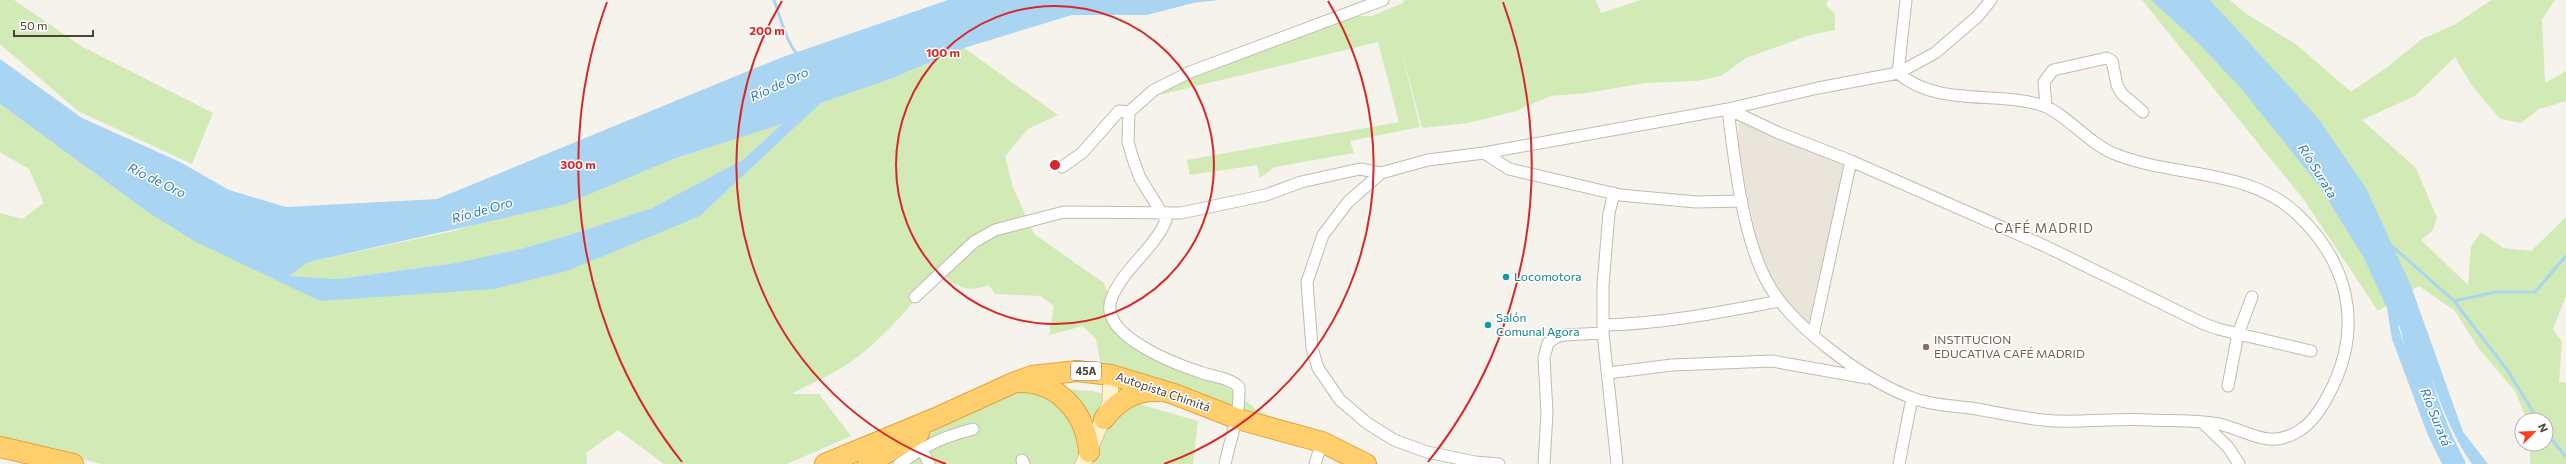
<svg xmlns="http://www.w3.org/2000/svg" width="2566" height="464" font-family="Commissioner,sans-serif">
<rect width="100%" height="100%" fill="#f6f3ec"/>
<!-- residential -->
<path fill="#eae5da" d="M 1739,121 L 1848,164 L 1813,329 L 1776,291 L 1759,249 L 1737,150 Z"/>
<!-- green -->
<path fill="#d2eab5" d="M 0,0 L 14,0 L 83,47 L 213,113 L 192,164 L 78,111 L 0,44 Z
M 1404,0 L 1596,0 L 1601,13 L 1641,0 L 1828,0 L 1826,5 L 1835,14 L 1835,30 L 1810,35 L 1746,58 L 1721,76 L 1696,81 L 1645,83 L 1587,93 L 1551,96 L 1513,112 L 1468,123 L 1422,128 L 1400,45 L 1420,127 L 1350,141 L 1354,153 L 1275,167 L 1260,178 L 1257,165 L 1190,175 L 1187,160 L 1399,122 L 1378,42 L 1126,103 L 1355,16 L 1372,16 L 1403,3 Z
M 2142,0 L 2230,0 L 2245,13 L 2297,45 L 2351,92 L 2386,68 L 2422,39 L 2454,25 L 2491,0 L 2555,0 L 2542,19 L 2545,83 L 2566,71 L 2566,101 L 2539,109 L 2521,123 L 2500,119 L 2472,86 L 2455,57 L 2415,96 L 2362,120 L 2416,168 L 2437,218 L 2433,230 L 2421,240 L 2468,285 L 2471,247 L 2481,232 L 2503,248 L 2531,251 L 2566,217 L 2566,296 L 2553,329 L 2562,342 L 2559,382 L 2566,383 L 2566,464 L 2530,464 L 2530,444 L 2546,444 L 2546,420 L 2527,420 L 2515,391 L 2479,349 L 2455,311 L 2419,286 L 2378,311 L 2304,200 Z
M 964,48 L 1058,115 L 1028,129 L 1005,156 L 1013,187 L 1034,234 L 1104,283 L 1109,297 L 1107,317 L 1112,329 L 1123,338 L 1221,381 L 1257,410 L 1320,437 L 1101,367 L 1096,339 L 1083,326 L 1049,335 L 1054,306 L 1041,296 L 995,294 L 989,285 C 964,294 957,286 937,271 C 913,304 888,334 855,359 C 836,373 812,383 791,394 L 819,394 L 851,436 L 787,464 L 664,464 L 618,430 L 586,453 L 587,464 L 102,464 L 0,439 L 0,213 L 22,219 L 44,203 L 29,169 L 0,152 L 0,104 L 149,213 L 320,301 L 700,216 L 821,103 L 893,78 Z
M 783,123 L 744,159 L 652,208 L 566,236 L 520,249 L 456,263 L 337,279 L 288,276 L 309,262 L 454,231 Z
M 1030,387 L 1093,391 L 1198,421 L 1193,464 L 889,464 L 936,428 Z"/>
<!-- water -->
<path fill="#a9d4f2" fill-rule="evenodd" d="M 948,0 L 1218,0 L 1193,3 L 1147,15 L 1072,15 L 964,48 L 893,78 L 821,103 L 700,216 L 567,271 L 494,289 L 320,301 L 196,242 L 149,213 L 0,104 L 0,59 L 82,118 L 180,162 L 229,190 L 286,207 L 437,199 L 780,58 ZM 782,124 L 744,159 L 652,208 L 566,236 L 520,249 L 456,263 L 337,279 L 289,276 L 309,262 L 566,204 L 673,159 Z
M 2151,0 L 2210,0 L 2317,117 L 2366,188 L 2411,286 L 2463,432 L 2488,464 L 2472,464 C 2444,424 2432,375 2413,331 L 2398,325 L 2421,405 L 2440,449 L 2449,464 L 2442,464 L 2427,433 L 2392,339 L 2387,308 L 2364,258 L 2320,187 L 2239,86 L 2196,41 Z"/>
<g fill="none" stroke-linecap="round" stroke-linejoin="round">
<!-- stream -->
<path stroke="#a9d4f2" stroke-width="3" d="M 774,0 C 781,19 785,39 797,54
M 2391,245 L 2454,301 L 2508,371 L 2538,420
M 2454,301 L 2496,292 L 2535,292 L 2566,256
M 2546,432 L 2566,457"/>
<!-- river -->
<path stroke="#a9d4f2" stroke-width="19" d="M 2401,306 C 2413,325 2412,348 2419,370 C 2428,402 2440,435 2456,464"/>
<defs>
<path id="street" d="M 1898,73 L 1906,0
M 2046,106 L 2044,82 L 2053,70 L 2107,58 L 2112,61 L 2117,85 L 2122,94 L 2143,112
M 1728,109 C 1734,159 1742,232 1765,278 C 1789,326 1865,381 1915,399 C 1934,405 1952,406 1971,408 C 2000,413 2028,420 2057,421 C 2089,422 2120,418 2151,420 C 2171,421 2206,420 2223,425 C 2252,433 2269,449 2299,431 C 2315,421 2325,402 2333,386 C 2363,322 2347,262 2298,215 C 2250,168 2174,178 2115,154 C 2089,144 2066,114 2044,106 C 1996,90 1939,108 1898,73
M 1728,109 L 1779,133 L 1851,161 L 2045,246 L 2202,323 L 2218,329 L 2311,351
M 1129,112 L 1128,142 L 1133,159 L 1140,178 L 1166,220 C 1154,250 1122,269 1111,300 C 1099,335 1175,364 1200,372 C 1213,377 1229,377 1239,387 C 1240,416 1231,436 1225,464
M 1484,153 L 1509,169 L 1620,195 L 1696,202 L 1742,201
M 1062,167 L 1082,153 L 1119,111 L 1129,112 L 1154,90 L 1190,72 L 1383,0
M 1614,193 L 1609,213 L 1603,285 L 1603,333 L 1617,464
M 915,297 L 974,242 L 995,230 L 1064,212 L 1181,213 L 1266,195 L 1301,182 L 1360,169 L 1381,173
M 1603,325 C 1663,324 1721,312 1780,301
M 1813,335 L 1851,161
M 1608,373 L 1672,365 L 1772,361 L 1867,378
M 2228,386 L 2238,334 L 2252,297
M 2202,422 L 2228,447 L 2239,464
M 922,448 L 929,464
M 1022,460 L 1024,464
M 899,464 C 928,444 940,438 973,429
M 1315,464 L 1322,442
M 1499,464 L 1475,462 L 1427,452 L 1394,440 L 1367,423 L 1340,400 L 1318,368 L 1312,348 L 1307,282 L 1323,235 L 1348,202 L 1381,173 L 1428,160 L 1484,153 L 1728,109 L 1818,88 L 1898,73 L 1935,53 L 1977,17 L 1991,0
M 1544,464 L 1547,413 L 1544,358 L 1548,343 L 1556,337 L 1564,335 L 1603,333
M 1899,464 L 1912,398"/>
<path id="secondary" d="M 1083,464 L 1110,403 L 1111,375"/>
<path id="highway" d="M 1019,382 C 1059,381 1086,414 1089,452
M 1104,419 C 1117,401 1136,390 1158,391
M 0,447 L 73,464
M 825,464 L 936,418 L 1013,383 L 1032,376 L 1077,371 L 1111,375 L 1174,394 L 1238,419 L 1322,442 L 1366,464
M 868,464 L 919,433"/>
</defs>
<!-- street casing -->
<use href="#street" stroke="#c2bbae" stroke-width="13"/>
<!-- secondary casing -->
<use href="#secondary" stroke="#d6c79b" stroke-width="17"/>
<!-- highway casing -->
<use href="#highway" stroke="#e0a43c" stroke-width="22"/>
<!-- street -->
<use href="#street" stroke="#fff" stroke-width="11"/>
<!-- secondary -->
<use href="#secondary" stroke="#fff3cd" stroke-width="15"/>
<!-- highway -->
<use href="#highway" stroke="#ffcf6e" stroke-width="20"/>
</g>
<!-- distance rings -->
<g fill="none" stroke="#d62828" stroke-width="2">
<circle cx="1055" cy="165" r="159"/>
<path d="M946 464A318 318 0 0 1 782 1M1328 1A318 318 0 0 1 1164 464"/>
<path d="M682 462A477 477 0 0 1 607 2M1503 2A477 477 0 0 1 1428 462"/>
</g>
<!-- markers -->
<g fill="#0f9aa8" stroke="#fff" stroke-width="1.5">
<circle cx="1506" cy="277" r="4"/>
<circle cx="1488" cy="325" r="4"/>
</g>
<circle fill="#8d6e63" stroke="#fff" stroke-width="1.5" cx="1926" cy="347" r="4"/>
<g text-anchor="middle" stroke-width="3" stroke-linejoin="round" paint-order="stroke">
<!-- shield labels -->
<rect fill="#fff" stroke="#817c74" stroke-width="1" x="1071" y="362" width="30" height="18" rx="3"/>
<g font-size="11" font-weight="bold" fill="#4b4439">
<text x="1086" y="375">45A</text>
</g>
<!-- culture labels -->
<g font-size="12" fill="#0d838f" stroke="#fff" text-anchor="start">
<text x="1514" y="281">Locomotora</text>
<text x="1496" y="322">Salón<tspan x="1496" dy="14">Comunal Agora</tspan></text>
</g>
<!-- education labels -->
<g font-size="12" fill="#785e54" stroke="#fff" text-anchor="start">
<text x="1934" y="344">INSTITUCION<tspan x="1934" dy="14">EDUCATIVA CAFÉ MADRID</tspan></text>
</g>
<!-- street labels -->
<g font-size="12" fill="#4b4439" stroke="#fff">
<text transform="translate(1163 392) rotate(19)" y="4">Autopista Chimitá</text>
</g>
<!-- water labels -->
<g font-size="13" font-style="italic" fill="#2e7ab2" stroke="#fff">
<text transform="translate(779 84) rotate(-25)" y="5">Río de Oro</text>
<text transform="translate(2318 171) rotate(58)" y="5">Río Surata</text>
<text transform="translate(157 180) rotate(26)" y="5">Río de Oro</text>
<text transform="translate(482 210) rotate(-16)" y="5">Río de Oro</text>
<text transform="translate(2436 417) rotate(68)" y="5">Río Suratá</text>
</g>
<!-- neighbourhood labels -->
<g font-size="13" letter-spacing="1" fill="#6e6250" stroke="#fff">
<text x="2044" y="233">CAFÉ MADRID</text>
</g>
</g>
<circle cx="1055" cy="165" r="6" fill="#d62828" stroke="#fff" stroke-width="2"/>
<g font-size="12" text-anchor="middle" font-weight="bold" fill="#d62828" stroke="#fff" stroke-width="3" stroke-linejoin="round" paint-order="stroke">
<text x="767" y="35">200 m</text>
<text x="943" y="57">100 m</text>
<text x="578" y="169">300 m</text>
</g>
<!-- north arrow -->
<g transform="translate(2534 432) rotate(66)"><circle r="19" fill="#ffffff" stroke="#b7b4b0"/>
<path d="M0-3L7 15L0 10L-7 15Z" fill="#fc3f1d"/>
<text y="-6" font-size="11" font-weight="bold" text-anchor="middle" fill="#4b4439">N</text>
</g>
<!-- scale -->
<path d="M14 30v6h79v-6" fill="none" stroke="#4b4439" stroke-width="2"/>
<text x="20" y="30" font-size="12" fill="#4b4439" stroke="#ffffff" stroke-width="3" paint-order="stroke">50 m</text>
</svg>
